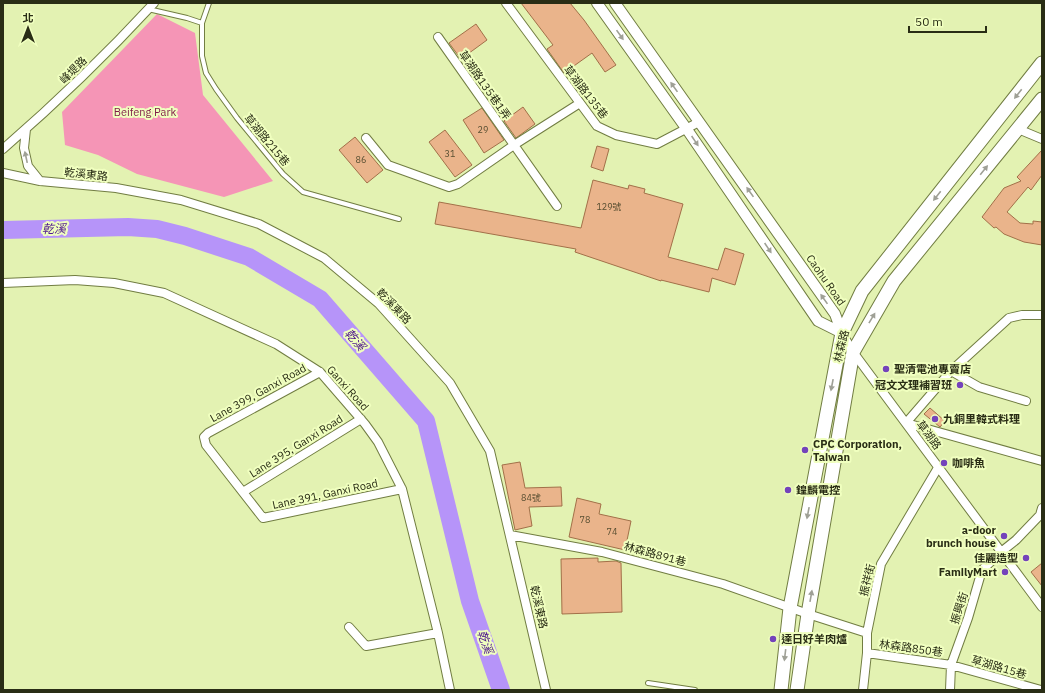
<svg xmlns="http://www.w3.org/2000/svg" width="1045" height="693" font-family="'IBM Plex Sans','Noto Sans TC',sans-serif">
<rect width="100%" height="100%" fill="#e3f2b2"/>
<!-- green -->
<path fill="#f595b6" d="M 157,14 L 195,33 L 203,95 L 273,181 L 224,197 L 137,174 L 98,155 L 65,145 L 62,112 Z"/>
<g fill="none" stroke-linecap="round" stroke-linejoin="round">
<!-- river -->
<path stroke="#b694f9" stroke-width="18" d="M 3,230 L 128,227 L 157,229 L 185,236 L 249,257 L 320,299 L 426,421 L 470,601 L 501,690"/>
</g>
<!-- building -->
<path fill="#eab48b" stroke="#a27049" d="M 521,3 L 570,3 L 584,20 L 616,65 L 605,72 L 592,53 L 564,73 L 547,49 L 553,45 Z
M 476,24 L 487,40 L 461,59 L 449,43 Z
M 523,107 L 535,124 L 516,138 L 504,121 Z
M 482,108 L 504,140 L 484,153 L 463,120 Z
M 445,130 L 472,165 L 455,177 L 429,142 Z
M 355,137 L 383,170 L 367,183 L 339,150 Z
M 597,146 L 609,149 L 603,171 L 591,167 Z
M 1042,150 L 1042,175 L 1031,190 L 1028,187 L 1007,212 L 1020,223 L 1033,224 L 1033,221 L 1042,222 L 1042,245 L 1024,242 L 1004,234 L 996,227 L 994,228 L 982,217 L 1004,188 L 1021,181 L 1017,177 Z
M 593,180 L 628,189 L 629,185 L 645,189 L 644,193 L 683,204 L 668,257 L 718,270 L 725,248 L 744,254 L 735,285 L 712,278 L 709,292 L 661,280 L 661,281 L 575,252 L 576,249 L 435,224 L 439,202 L 581,228 Z
M 930,408 L 945,421 L 940,427 L 924,414 Z
M 520,462 L 525,488 L 561,487 L 562,506 L 529,507 L 532,526 L 515,530 L 502,465 Z
M 577,498 L 601,504 L 599,514 L 631,521 L 625,550 L 569,537 Z
M 598,558 L 598,562 L 616,561 L 621,563 L 622,612 L 562,614 L 561,559 Z
M 1042,563 L 1042,586 L 1031,572 Z"/>
<g fill="none" stroke-linecap="round" stroke-linejoin="round">
<defs>
<path id="service" d="M 209,3 L 202,23 L 202,56 L 206,73 L 216,89 L 237,118 L 283,174 L 303,192 L 399,219
M 148,9 L 187,18 L 202,23
M 648,683 L 695,690"/>
<path id="minor" d="M 506,3 L 597,126 L 616,135 L 657,144 L 699,122
M 438,37 L 557,206
M 26,129 L 24,148 L 28,166 L 40,181
M 1018,129 L 1042,139
M 366,138 L 388,165 L 449,187 L 458,184 L 514,145 L 580,103
M 3,149 C 56,103 106,55 154,3
M 3,173 L 40,181 L 116,188 L 181,200 L 259,224 L 324,258 L 379,304 L 450,383 L 490,451 L 546,690
M 3,283 L 75,280 L 114,283 L 164,293 L 276,344 L 320,372 L 365,424 L 378,442 L 402,489 L 438,633 L 450,690
M 1042,315 L 1022,315 L 1009,318 L 951,371 L 906,423 L 1042,461
M 842,333 L 853,352 L 1042,607
M 951,371 L 979,387 L 1026,401
M 320,372 L 208,433 L 204,437 L 206,445 L 263,518 L 402,489
M 243,492 L 361,419
M 510,535 L 602,552 L 723,584 L 808,614 L 867,633
M 349,627 L 366,646 L 438,633
M 867,653 L 951,665 L 1041,690
M 863,690 L 867,653 L 867,633 L 881,564 L 939,466
M 950,690 L 951,665 L 968,618 L 982,570 L 1001,552 L 1016,540 L 1040,515 L 1042,508"/>
<path id="tertiary" d="M 597,3 L 686,128 L 818,321 L 842,333
M 615,3 L 835,314 L 842,333"/>
<path id="primary" d="M 781,690 L 790,608 L 842,333 L 862,291 L 1042,63
M 797,690 L 808,614 L 853,352 L 894,281 L 1042,99"/>
</defs>
<!-- service casing -->
<use href="#service" stroke="#717d42" stroke-width="6"/>
<!-- minor casing -->
<use href="#minor" stroke="#717d42" stroke-width="10"/>
<!-- tertiary casing -->
<use href="#tertiary" stroke="#717d42" stroke-width="12"/>
<!-- primary casing -->
<use href="#primary" stroke="#717d42" stroke-width="15"/>
<!-- service -->
<use href="#service" stroke="#fff" stroke-width="4"/>
<!-- minor -->
<use href="#minor" stroke="#fff" stroke-width="8"/>
<!-- tertiary -->
<use href="#tertiary" stroke="#fff" stroke-width="10"/>
<!-- primary -->
<use href="#primary" stroke="#fff" stroke-width="13"/>
</g>
<!-- one-way arrows -->
<defs><path id="oneway-solid" d="M-6-.8H1V-3.2L6.5 0L1 3.2V.8H-6Z"/></defs>
<g fill="#9fa096">
<use href="#oneway-solid" transform="translate(620 35) rotate(55)"/>
<use href="#oneway-solid" transform="translate(674 87) rotate(-125)"/>
<use href="#oneway-solid" transform="translate(1018 94) rotate(128)"/>
<use href="#oneway-solid" transform="translate(695 141) rotate(56)"/>
<use href="#oneway-solid" transform="translate(26 157) rotate(-102)"/>
<use href="#oneway-solid" transform="translate(984 170) rotate(-51)"/>
<use href="#oneway-solid" transform="translate(750 192) rotate(-125)"/>
<use href="#oneway-solid" transform="translate(937 196) rotate(128)"/>
<use href="#oneway-solid" transform="translate(768 248) rotate(56)"/>
<use href="#oneway-solid" transform="translate(824 299) rotate(-125)"/>
<use href="#oneway-solid" transform="translate(872 318) rotate(-59)"/>
<use href="#oneway-solid" transform="translate(832 385) rotate(101)"/>
<use href="#oneway-solid" transform="translate(808 513) rotate(101)"/>
<use href="#oneway-solid" transform="translate(811 596) rotate(-80)"/>
<use href="#oneway-solid" transform="translate(785 655) rotate(97)"/>
</g>
<!-- markers -->
<g fill="#7443bb" stroke="#f0ffbf" stroke-width="1.5">
<circle cx="886" cy="369" r="4"/>
<circle cx="960" cy="385" r="4"/>
<circle cx="935" cy="419" r="4"/>
<circle cx="805" cy="450" r="4"/>
<circle cx="944" cy="463" r="4"/>
<circle cx="788" cy="490" r="4"/>
<circle cx="1004" cy="536" r="4"/>
<circle cx="1026" cy="558" r="4"/>
<circle cx="1005" cy="572" r="4"/>
<circle cx="773" cy="639" r="4"/>
</g>
<g text-anchor="middle" stroke-width="4" stroke-linejoin="round" paint-order="stroke">
<!-- number labels -->
<g font-size="9" fill="#594f32">
<text x="483" y="133">29</text>
<text x="450" y="157">31</text>
<text x="361" y="163">86</text>
<text x="609" y="210">129號</text>
<text x="531" y="501">84號</text>
<text x="585" y="523">78</text>
<text x="612" y="535">74</text>
</g>
<!-- street labels -->
<g font-size="11" fill="#292d15" stroke="#f0ffbf">
<text transform="translate(73 70) rotate(-45)" y="4">峰堤路</text>
<text transform="translate(485 85) rotate(55)" y="4">草湖路135巷1弄</text>
<text transform="translate(586 92) rotate(52)" y="4">草湖路135巷</text>
<text transform="translate(267 140) rotate(50)" y="4">草湖路215巷</text>
<text transform="translate(86 174) rotate(6)" y="4">乾溪東路</text>
<text transform="translate(826 280) rotate(55)" y="4">Caohu Road</text>
<text transform="translate(394 306) rotate(46)" y="4">乾溪東路</text>
<text transform="translate(841 346) rotate(-76)" y="4">林森路</text>
<text transform="translate(348 388) rotate(48)" y="4">Ganxi Road</text>
<text transform="translate(258 393) rotate(-29)" y="4">Lane 399, Ganxi Road</text>
<text transform="translate(929 435) rotate(53)" y="4">草湖路</text>
<text transform="translate(296 446) rotate(-32)" y="4">Lane 395, Ganxi Road</text>
<text transform="translate(325 494) rotate(-12)" y="4">Lane 391, Ganxi Road</text>
<text transform="translate(655 554) rotate(15)" y="4">林森路891巷</text>
<text transform="translate(867 580) rotate(-76)" y="4">振祥街</text>
<text transform="translate(539 607) rotate(77)" y="4">乾溪東路</text>
<text transform="translate(959 608) rotate(-72)" y="4">振興街</text>
<text transform="translate(911 648) rotate(8)" y="4">林森路850巷</text>
<text transform="translate(999 667) rotate(16)" y="4">草湖路15巷</text>
</g>
<!-- park labels -->
<g font-size="11" fill="#7f1b48" stroke="#f0ffbf">
<text x="145" y="116">Beifeng Park</text>
</g>
<!-- poi labels -->
<g font-size="11" font-weight="bold" fill="#292d15" stroke="#f0ffbf" text-anchor="start">
<text x="894" y="373">聖清電池專賣店</text>
<text x="952" y="389" text-anchor="end">冠文文理補習班</text>
<text x="943" y="423">九銅里韓式料理</text>
<text x="813" y="448">CPC Corporation,<tspan x="813" dy="13">Taiwan</tspan></text>
<text x="952" y="467">咖啡魚</text>
<text x="796" y="494">鍠麟電控</text>
<text x="996" y="534" text-anchor="end">a-door<tspan x="996" dy="13">brunch house</tspan></text>
<text x="1018" y="562" text-anchor="end">佳麗造型</text>
<text x="997" y="576" text-anchor="end">FamilyMart</text>
<text x="781" y="643">達日好羊肉爐</text>
</g>
<!-- water labels -->
<g font-size="12" font-style="italic" fill="#501a8e" stroke="#f0ffbf">
<text transform="translate(54 229) rotate(-1)" y="4">乾溪</text>
<text transform="translate(355 340) rotate(49)" y="4">乾溪</text>
<text transform="translate(485 642) rotate(71)" y="4">乾溪</text>
</g>
</g>
<!-- border -->
<rect width="1045" height="693" fill="none" stroke="#292d15" stroke-width="8"/>
<!-- north arrow -->
<g transform="translate(28 28)" stroke="#f0ffbf" stroke-width="3" paint-order="stroke">
<path d="M0-3L7 15L0 10L-7 15Z" fill="#292d15"/>
<text y="-6" font-size="11" font-weight="bold" text-anchor="middle" fill="#292d15">北</text>
</g>
<!-- scale -->
<path d="M909 26v6h77v-6" fill="none" stroke="#292d15" stroke-width="2"/>
<text x="915" y="26" font-size="12" fill="#292d15" stroke="#f0ffbf" stroke-width="3" paint-order="stroke">50 m</text>
</svg>
